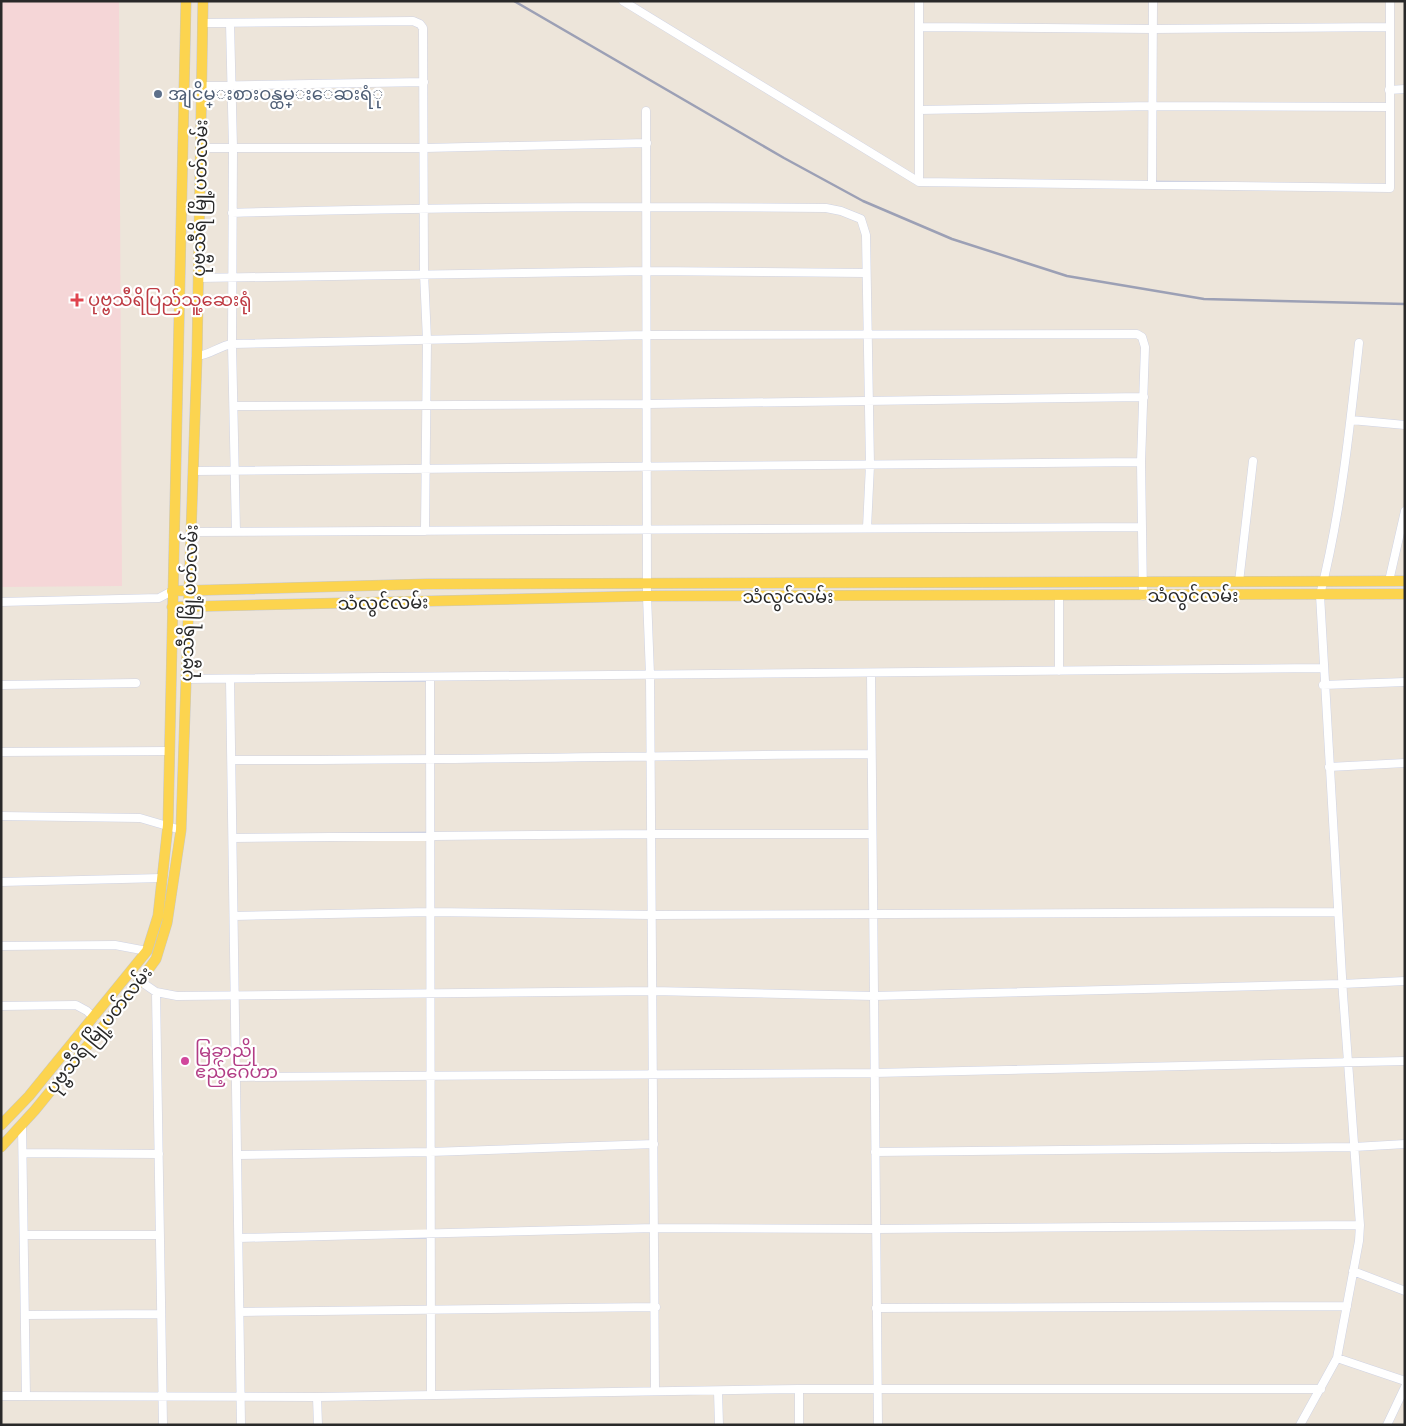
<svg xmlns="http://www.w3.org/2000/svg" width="1406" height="1426" font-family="Raleway,'Noto Sans Myanmar',sans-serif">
<rect width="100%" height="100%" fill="#ede5da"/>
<!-- medical -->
<path fill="#f5d6d7" d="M 1,1 L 119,1 L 122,586 L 1,587 Z"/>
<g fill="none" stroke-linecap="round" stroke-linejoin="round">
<defs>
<path id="minor" d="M 623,1 L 919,182 L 1390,188 L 1390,1
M 919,1 L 919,182
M 202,23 L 413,21 L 420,24 L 423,28 L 424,273 L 427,340 L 425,531
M 230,23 L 233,148 L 232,344 L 236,532
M 919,27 L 1153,29 L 1390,27
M 201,86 L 424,82
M 1389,90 L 1405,89
M 919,110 L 1154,106 L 1389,107
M 646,111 L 647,596 L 650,675 L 655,1391
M 200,148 L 425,148 L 647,143
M 1152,183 L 1153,1
M 232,213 C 430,207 628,206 826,208 L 841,211 L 861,219 L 866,235 L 870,465 L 867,528
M 199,278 L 647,271 L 866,273
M 197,356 C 210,355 219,346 232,344 L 647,335 L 1137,334 L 1142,337 L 1145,347 L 1141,462 L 1143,596
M 235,406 L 648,404 L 1144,397
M 1351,420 L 1405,425
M 193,471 L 1141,462
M 191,532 L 1141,527
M 1389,581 L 1405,511
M 1239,582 L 1253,461
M 1059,595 L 1059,671
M 1,602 L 159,598 L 172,591
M 871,673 L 878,1425
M 430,677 L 431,1394
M 186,679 L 1322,668
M 230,679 L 241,1425
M 1,685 L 136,683
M 1323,685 L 1405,682
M 1,752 L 170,751
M 232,760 C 445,761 658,755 871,754
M 1329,767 L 1405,763
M 1,816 L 140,818 L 181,830
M 233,838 L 651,834 L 872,834
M 1,882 L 162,878
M 234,916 L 430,912 L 652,915 L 1338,912
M 1,946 L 115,945 L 147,951
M 140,981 L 156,992 L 177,996 L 653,991 L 874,996 L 1342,984 L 1405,981
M 156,992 L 163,1425
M 1,1006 L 76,1005 L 87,1011 L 94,1018
M 236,1077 L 874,1073 L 1405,1061
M 22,1125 L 26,1396
M 875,1152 L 1354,1147 L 1405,1144
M 23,1153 L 159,1154
M 237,1155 L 430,1152 L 654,1144
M 24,1235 L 160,1235
M 239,1238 L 655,1228 L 876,1229 L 1360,1225
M 1353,1271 L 1405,1291
M 876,1308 L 1347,1306
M 240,1312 L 656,1307
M 25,1315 L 161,1314
M 1337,1358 L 1405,1381
M 799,1389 L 799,1425
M 718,1391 L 719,1425
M 1,1396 L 317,1397 L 799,1389 L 1321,1389
M 317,1397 L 318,1425
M 1300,1425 L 1337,1358 L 1359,1241 L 1360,1225 L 1343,994 L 1320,595 C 1341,513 1350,427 1359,343
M 1387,1425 L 1405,1387"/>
<path id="major" d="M 172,591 L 427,584 L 1405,581
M 172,607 L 647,596 L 1405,594
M 1,1125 L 29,1096 L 147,951 L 158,916 L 168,825 L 186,1
M 1,1147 L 35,1110 L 140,981 L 156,959 L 167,923 L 181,830 L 197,356 L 203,1"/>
</defs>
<!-- minor casing -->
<use href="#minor" stroke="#cfd3e4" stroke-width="9"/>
<!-- major casing -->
<use href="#major" stroke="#c7c7c7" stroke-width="11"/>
<!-- minor -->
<use href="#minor" stroke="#fff" stroke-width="8"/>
<!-- major -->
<use href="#major" stroke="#fcd44f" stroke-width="10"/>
<!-- rail -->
<path stroke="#9ca0b5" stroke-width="2.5" d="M 514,1 L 784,158 L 863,201 L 952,239 L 1067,276 L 1204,299 L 1405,304"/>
</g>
<!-- markers -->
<circle fill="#5c6f8a" stroke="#fff" stroke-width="2" cx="158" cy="94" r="5"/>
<path fill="#e0444e" stroke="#fff" stroke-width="2" d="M74.5 292.5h5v5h5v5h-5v5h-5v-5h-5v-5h5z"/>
<circle fill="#d1479c" stroke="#fff" stroke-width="2" cx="185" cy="1061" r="5"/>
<g text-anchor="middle" stroke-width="4.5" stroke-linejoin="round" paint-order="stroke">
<!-- service labels -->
<g font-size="18" fill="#4e5e75" stroke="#fff" text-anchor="start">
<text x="168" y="100">အျငိမ္းစားဝန္ထမ္းေဆးရံု</text>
</g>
<!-- street labels -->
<g font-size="18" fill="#292929" stroke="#fff">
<text transform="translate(200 198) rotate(-89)" y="6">ပုဗ္ဗသီရိ မြို့ပတ်လမ်း</text>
<text x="1193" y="602">သံလွင်လမ်း</text>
<text x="788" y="603">သံလွင်လမ်း</text>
<text transform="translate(189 603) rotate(-88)" y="6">ပုဗ္ဗသီရိ မြို့ပတ်လမ်း</text>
<text transform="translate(383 603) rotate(-1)" y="6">သံလွင်လမ်း</text>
<text transform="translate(99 1030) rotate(-51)" y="6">ပုဗ္ဗသီရိ မြို့ပတ်လမ်း</text>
</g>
<!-- health labels -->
<g font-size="18" fill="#be3a42" stroke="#fff" text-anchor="start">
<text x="88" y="306">ပုဗ္ဗသီရိပြည်သူ့ဆေးရုံ</text>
</g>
<!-- hotel labels -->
<g font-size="18" fill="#b23c85" stroke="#fff" text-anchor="start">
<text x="195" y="1057">မြခွာညို<tspan x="195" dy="21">ဧည့်ဂေဟာ</tspan></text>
</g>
</g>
<!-- border -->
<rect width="1406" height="1426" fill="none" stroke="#292929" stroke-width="5"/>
</svg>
